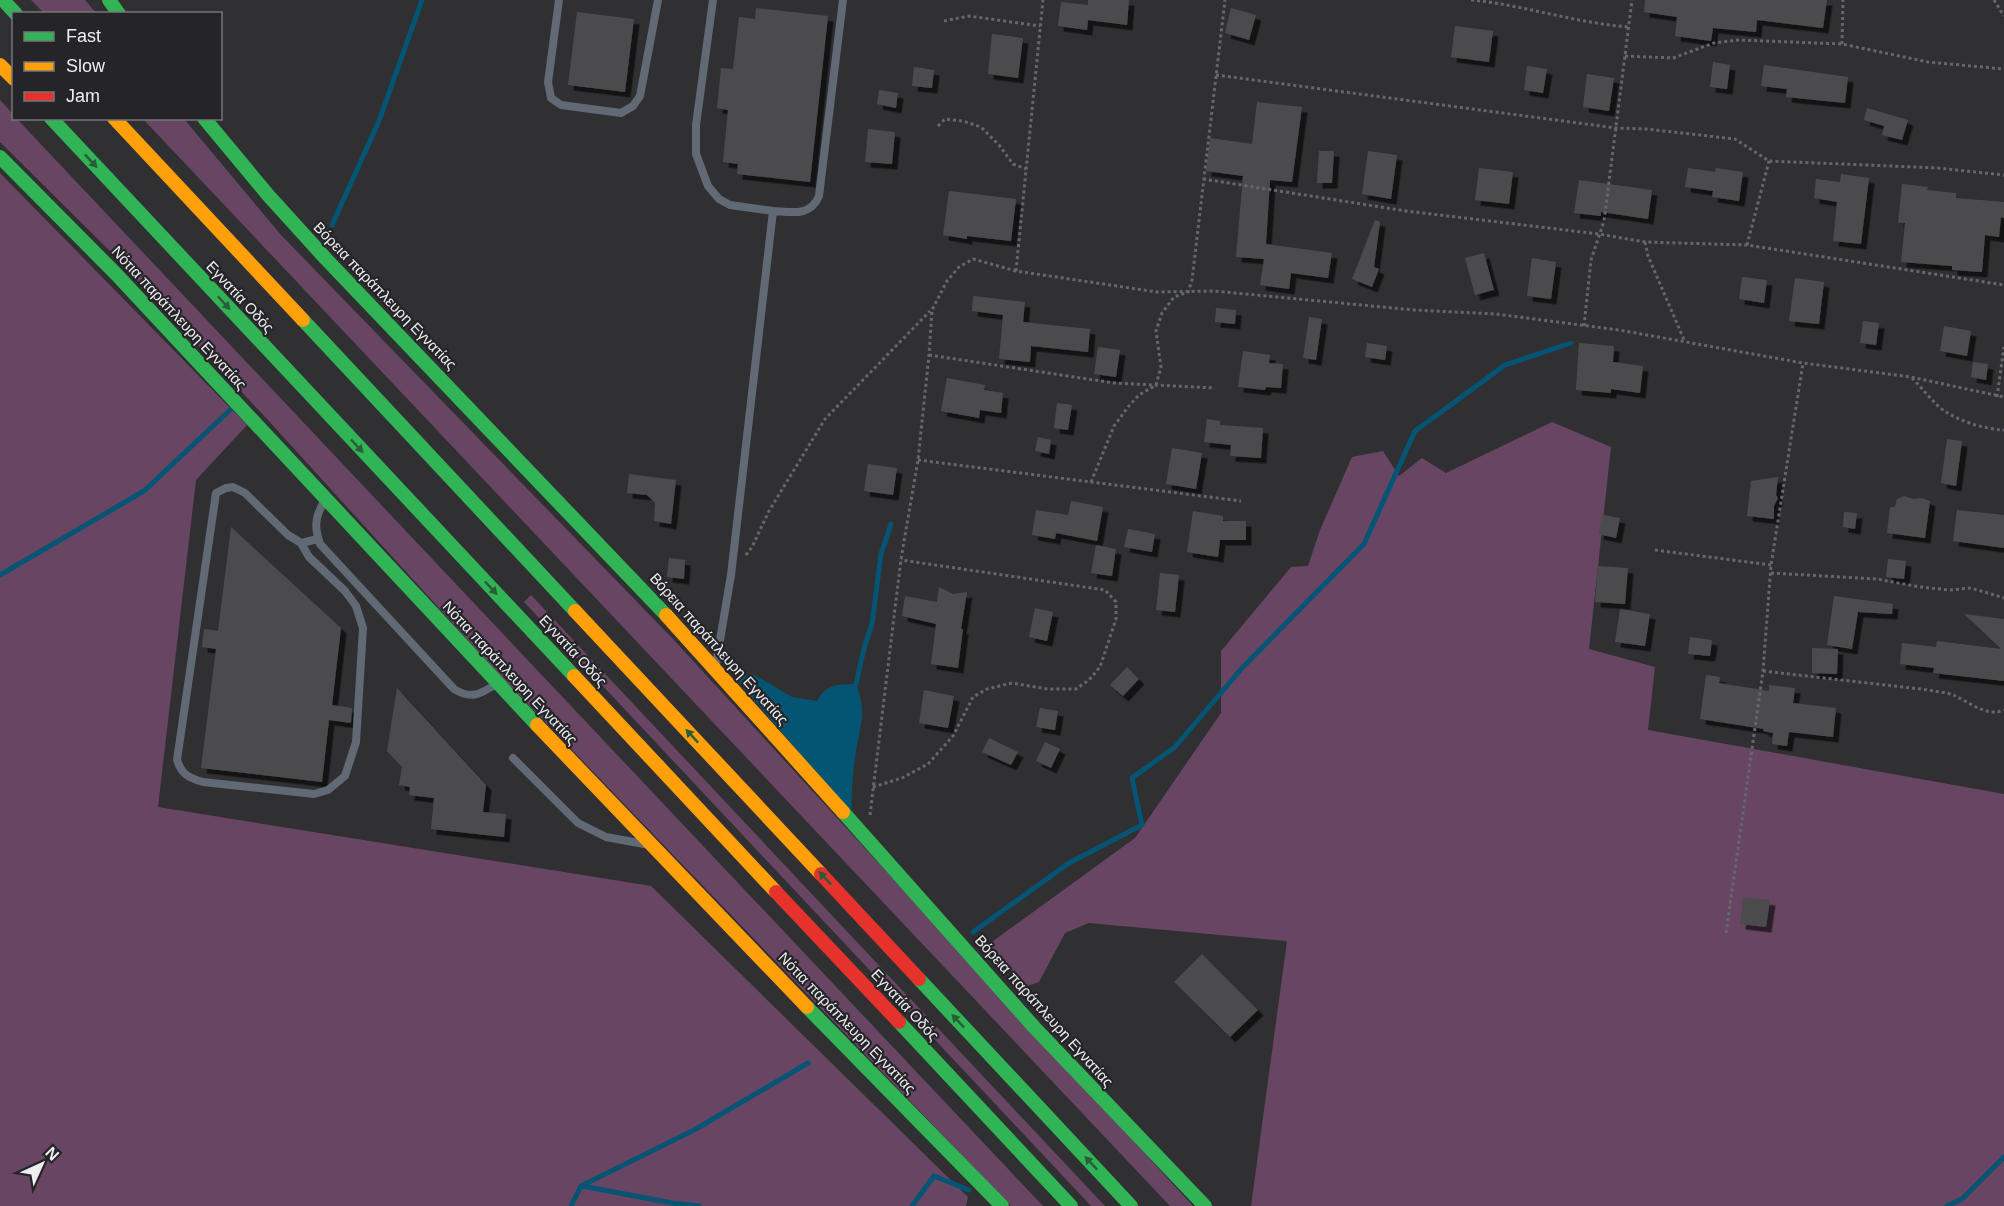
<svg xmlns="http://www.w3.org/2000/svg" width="2004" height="1206" font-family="Arial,sans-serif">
<defs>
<filter id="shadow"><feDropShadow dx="5.5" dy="5.5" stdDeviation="0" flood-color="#0009"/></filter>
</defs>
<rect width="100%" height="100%" fill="#303032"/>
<!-- green -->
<path fill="#694564" d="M 31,0 L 85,0 L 96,13 L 44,13 Z
M 0,100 L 13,114 L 14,118 L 17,119 L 1043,1206 L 1011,1206 L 499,674 L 267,419 L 111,252 L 0,142 Z
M 143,119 L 184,119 L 281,235 L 673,639 L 1193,1206 L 1170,1206 Z
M 0,173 L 247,425 L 196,480 L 158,807 L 651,886 L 968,1197 L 966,1206 L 0,1206 Z
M 1552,422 L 1611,447 L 1589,649 L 1655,667 L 1648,730 L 2004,794 L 2004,1206 L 1251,1206 L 1287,941 L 1089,923 L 1065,933 L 1039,982 L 1024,987 L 989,944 L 1135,838 L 1221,713 L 1221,651 L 1291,567 L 1308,566 L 1320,530 L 1352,457 L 1383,451 L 1399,476 L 1422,458 L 1446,473 Z
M 531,595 L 1105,1206 L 1091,1206 L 524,602 Z"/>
<!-- water -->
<path fill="#045474" d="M 736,670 L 746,676 L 753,674 L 792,697 L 817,701 C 827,683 837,685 856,684 C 868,715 859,727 855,758 C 852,776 852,795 851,814 L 734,676 Z"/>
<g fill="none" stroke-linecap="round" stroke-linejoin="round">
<!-- stream -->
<path stroke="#045474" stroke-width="5" d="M 332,225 L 379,121 L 422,0
M 0,575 L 144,491 L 230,410
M 856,684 L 864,648 L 872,624 L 881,554 L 891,524
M 973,932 L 1069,863 L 1142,825 L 1132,778 L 1175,747 L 1242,668 L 1364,544 L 1415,431 L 1505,365 L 1571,343
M 582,1186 L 672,1203 L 699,1206
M 571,1206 L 581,1186 L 696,1129 L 808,1063
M 912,1206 L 934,1176 L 969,1190
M 1947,1206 L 1962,1199 L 2004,1157"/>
</g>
<!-- building -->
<path fill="#4c4c4e" filter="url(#shadow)" d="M 1088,0 L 1129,0 L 1127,25 L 1088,20 L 1087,30 L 1058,26 L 1061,2 L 1088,5 Z
M 1645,0 L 1827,0 L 1823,28 L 1757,20 L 1756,32 L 1713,28 L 1711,41 L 1675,36 L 1677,17 L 1644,12 Z
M 756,8 L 828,16 L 810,182 L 737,174 L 738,164 L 723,162 L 728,110 L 717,108 L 721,68 L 733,69 L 739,17 L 755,19 Z
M 1231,8 L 1256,15 L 1249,40 L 1225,33 Z
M 577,12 L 634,19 L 625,92 L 568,85 Z
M 1455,26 L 1493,31 L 1489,62 L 1451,57 Z
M 992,34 L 1023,38 L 1018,78 L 988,74 Z
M 1713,62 L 1730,65 L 1727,89 L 1710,87 Z
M 1764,65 L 1848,77 L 1845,103 L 1786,97 L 1787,89 L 1761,86 Z
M 1527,66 L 1547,69 L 1543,93 L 1524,90 Z
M 914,67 L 934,70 L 932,88 L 912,86 Z
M 1587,74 L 1614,78 L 1609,111 L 1583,107 Z
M 879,90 L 898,93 L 896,108 L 877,104 Z
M 1257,102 L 1302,107 L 1292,182 L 1270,180 L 1266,244 L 1332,253 L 1328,278 L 1291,273 L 1289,289 L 1260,285 L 1264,259 L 1236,257 L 1243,176 L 1206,171 L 1210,138 L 1252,144 Z
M 1867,108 L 1908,120 L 1902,140 L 1882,135 L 1884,126 L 1864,120 Z
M 868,129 L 895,132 L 892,164 L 865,162 Z
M 1319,151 L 1334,151 L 1332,183 L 1317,183 Z
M 1368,151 L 1397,155 L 1391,199 L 1362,194 Z
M 1479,168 L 1513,172 L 1509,204 L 1475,200 Z
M 1688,168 L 1715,172 L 1716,168 L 1743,172 L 1739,201 L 1712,197 L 1713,191 L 1685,187 Z
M 1841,174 L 1869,178 L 1861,244 L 1833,241 L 1837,202 L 1814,198 L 1816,179 L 1840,182 Z
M 1579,180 L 1652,190 L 1648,219 L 1601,212 L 1601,216 L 1574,213 Z
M 1902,184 L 1928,187 L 1927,190 L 1956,193 L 1956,198 L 2004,202 L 2004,218 L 2001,217 L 1999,237 L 1985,235 L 1982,272 L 1952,270 L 1952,266 L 1901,262 L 1905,223 L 1898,223 Z
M 949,191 L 1016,199 L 1011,241 L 967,236 L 967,239 L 943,235 Z
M 1375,220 L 1380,222 L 1374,267 L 1379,269 L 1372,287 L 1352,279 Z
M 1484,253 L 1494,290 L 1475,295 L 1465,258 Z
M 1532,258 L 1556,262 L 1551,299 L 1527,296 Z
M 1742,277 L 1767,280 L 1764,303 L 1739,299 Z
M 1795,278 L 1824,282 L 1819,324 L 1789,321 Z
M 973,296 L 1025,302 L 1023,322 L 1090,329 L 1088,352 L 1031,346 L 1030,362 L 999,359 L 1003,315 L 972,311 Z
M 1216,308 L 1236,310 L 1235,324 L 1215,322 Z
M 1309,317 L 1322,319 L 1316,360 L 1303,358 Z
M 1863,321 L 1879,323 L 1876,345 L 1860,343 Z
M 1944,326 L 1971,331 L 1967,356 L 1940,351 Z
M 1367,343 L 1387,346 L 1385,360 L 1365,357 Z
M 1579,343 L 1614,346 L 1613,362 L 1643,366 L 1640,393 L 1611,389 L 1611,393 L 1576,390 Z
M 1098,347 L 1120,350 L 1116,377 L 1094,374 Z
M 1243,351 L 1270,355 L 1269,363 L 1283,364 L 1281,388 L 1266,387 L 1265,390 L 1238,387 Z
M 1973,362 L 1988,364 L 1986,380 L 1971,377 Z
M 947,378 L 985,385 L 984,390 L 1003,393 L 1001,413 L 980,410 L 979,418 L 941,411 Z
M 1057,403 L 1072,405 L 1068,430 L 1054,428 Z
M 1207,419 L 1220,421 L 1220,425 L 1263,428 L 1261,458 L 1230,456 L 1231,445 L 1204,442 Z
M 1038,437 L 1051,440 L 1049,454 L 1035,451 Z
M 1947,439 L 1962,441 L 1956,486 L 1941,483 Z
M 1172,448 L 1202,453 L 1196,489 L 1166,484 Z
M 868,464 L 897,468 L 893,495 L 864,491 Z
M 629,474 L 676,480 L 671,524 L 654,521 L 655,503 L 647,495 L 627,493 Z
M 1778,477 L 1776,495 L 1778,498 L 1774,506 L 1774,519 L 1747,516 L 1751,481 Z
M 1904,496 L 1914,499 L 1922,498 L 1930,501 L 1925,538 L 1887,533 L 1890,507 L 1895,507 L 1897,499 Z
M 1071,501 L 1103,507 L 1097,541 L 1056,533 L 1055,539 L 1032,535 L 1036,510 L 1068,515 Z
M 1957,510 L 2004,515 L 2004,548 L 1953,541 Z
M 1193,511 L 1223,516 L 1223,521 L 1246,521 L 1246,540 L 1220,540 L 1218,557 L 1187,552 Z
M 1844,512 L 1857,513 L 1855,529 L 1843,527 Z
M 1602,515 L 1620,518 L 1616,538 L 1598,534 Z
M 231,527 L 341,628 L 332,705 L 352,708 L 351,723 L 329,720 L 322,782 L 201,768 L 216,649 L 202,647 L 204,629 L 218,631 Z
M 1128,529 L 1155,534 L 1152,552 L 1124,547 Z
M 1096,545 L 1116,549 L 1112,576 L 1091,573 Z
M 669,558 L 685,560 L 684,579 L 667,577 Z
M 1888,559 L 1906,561 L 1904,579 L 1886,577 Z
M 1598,566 L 1628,568 L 1625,604 L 1595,602 Z
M 1160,573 L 1179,575 L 1175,612 L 1156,610 Z
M 939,587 L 953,594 L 967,592 L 961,629 L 963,629 L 958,668 L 931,664 L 936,624 L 902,616 L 905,596 L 937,602 Z
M 1834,596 L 1893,604 L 1892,614 L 1858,612 L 1852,649 L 1827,645 Z
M 1035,608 L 1053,612 L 1047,641 L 1029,637 Z
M 1620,609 L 1650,614 L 1645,646 L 1615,642 Z
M 1964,614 L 2004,619 L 2004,681 L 1933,673 L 1934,668 L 1900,664 L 1902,643 L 1936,647 L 1937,641 L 2001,649 Z
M 1690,637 L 1712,640 L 1710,656 L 1688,654 Z
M 1812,648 L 1838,649 L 1837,674 L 1812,673 Z
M 1127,667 L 1139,679 L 1123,696 L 1110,685 Z
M 1706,675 L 1720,677 L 1719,683 L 1769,691 L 1769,685 L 1795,688 L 1793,703 L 1836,708 L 1833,737 L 1789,732 L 1787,746 L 1772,744 L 1773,733 L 1763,731 L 1764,729 L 1700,719 Z
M 397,688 L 486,785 L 483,812 L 506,814 L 504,837 L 431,829 L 434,798 L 409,795 L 410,787 L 399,785 L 402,767 L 387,751 Z
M 924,690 L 954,696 L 948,728 L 919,723 Z
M 1040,708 L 1058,711 L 1055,730 L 1036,727 Z
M 989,738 L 1018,752 L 1011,765 L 982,752 Z
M 1045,742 L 1060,749 L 1051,768 L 1036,761 Z
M 1743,897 L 1770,900 L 1766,927 L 1740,924 Z
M 1202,954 L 1258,1010 L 1230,1037 L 1174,982 Z"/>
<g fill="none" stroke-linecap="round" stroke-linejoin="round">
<!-- path -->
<path stroke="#63676e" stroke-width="3" stroke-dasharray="3 3" stroke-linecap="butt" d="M 1471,0 C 1524,5 1575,23 1629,27
M 1994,0 L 2004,16
M 944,21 L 969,16 L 1040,26
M 1842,44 L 1843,0
M 1625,56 L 1673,58 L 1714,43 L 1738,40 L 1842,44 L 1928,62 L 2004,69
M 1216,75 L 1616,128 L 1646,129 L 1735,139 L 1769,161 L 1938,168 L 2004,175
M 938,126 L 945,119 L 963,121 L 981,127 L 999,145 L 1013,164 L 1026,169
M 1203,179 L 1406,211 L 1599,234 L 1645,242 L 1747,245 L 2004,285
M 1645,242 L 1648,256 L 1685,342
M 1747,245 L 1769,161
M 1016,271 L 1043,0
M 1584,326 L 1591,260 L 1604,221 L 1632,0
M 929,355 L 1114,383 L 1215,388
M 1912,378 C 1921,387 1929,397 1938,406 C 1954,420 1983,429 2004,430
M 1997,397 L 2004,347
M 918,460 L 1241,501
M 1091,482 L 1114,426 L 1128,407 L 1139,395 L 1156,385 L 1161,367 L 1156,331 L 1162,313 L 1174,297 L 1188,292 L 1192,280 L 1225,0
M 1655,550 L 1771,565
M 746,555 L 752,547 L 769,511 L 825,419 L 930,311
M 1771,573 L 1877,579 L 1920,587 L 1950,590 L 1971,588 L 2004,598
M 1763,671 L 1929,690 C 1937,692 1946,692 1953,695 C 1968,701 1987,718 2004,710
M 873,787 L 902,778 L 928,764 L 953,736 L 973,697 L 987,689 L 1012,683 L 1048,689 L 1076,689 L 1089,680 L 1100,667 L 1116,619 L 1116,602 L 1105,590 L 901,560
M 870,815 L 901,559 L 918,460 L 929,355 L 932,310 L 947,281 L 959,267 L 973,259 L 1016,271 L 1157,292 L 1214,291 L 1414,310 L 1496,314 L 1619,330 L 1803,363 L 1911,377 L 2004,397
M 1726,933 L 1763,671 L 1771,565 L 1803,363"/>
<!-- lane -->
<path stroke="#616975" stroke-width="8" d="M 559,0 L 548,82 L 551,98 L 561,105 L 621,113 L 633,106 L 640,96 L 658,0
M 713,0 L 696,125 L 696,154 L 708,186 L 719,199 L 730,205 L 773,211 L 731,575 L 716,664
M 773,211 C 792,212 810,217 819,196 L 843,0
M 325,500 C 315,516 314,527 320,544 L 454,689 C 471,700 481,694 496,684
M 301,543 L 309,557 L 345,591 L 356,606 L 363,628 L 356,742 L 345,776 L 328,790 L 314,794 L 203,782 C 189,778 182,775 177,760 L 216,493 L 226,488 L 233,487 L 245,493 L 288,535 L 301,543 L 318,539
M 513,758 L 578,823 L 606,837 L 644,844"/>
<!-- fast -->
<path stroke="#30b455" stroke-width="14" d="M 3,0 L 16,14
M 109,0 L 119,14
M 51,118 L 574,676
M 204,118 L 268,195 L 326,259 L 666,615
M 0,157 L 117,275 L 537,725
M 303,320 L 575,611
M 843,812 L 1034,1027 L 1205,1206
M 919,979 L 1131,1206
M 807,1007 L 1002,1206
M 899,1022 L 1071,1206"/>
<!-- slow -->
<path stroke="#ff9f0a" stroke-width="14" d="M 0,65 L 14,79
M 114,118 L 303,320
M 575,611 L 821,874
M 666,615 L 843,812
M 574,676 L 776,892
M 537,725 L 807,1007"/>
<!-- jam -->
<path stroke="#e5322d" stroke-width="14" d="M 821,874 L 919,979
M 776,892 L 899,1022"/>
</g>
<!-- one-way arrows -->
<defs><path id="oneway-solid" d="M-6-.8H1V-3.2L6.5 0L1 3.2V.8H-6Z" transform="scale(1.5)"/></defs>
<g fill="#295e3b">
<use href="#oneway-solid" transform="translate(91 161) rotate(47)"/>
<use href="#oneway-solid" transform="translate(224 303) rotate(47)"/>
<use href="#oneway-solid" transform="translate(357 446) rotate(47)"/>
<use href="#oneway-solid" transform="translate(491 588) rotate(47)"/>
<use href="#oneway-solid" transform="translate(692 736) rotate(-133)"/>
<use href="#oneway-solid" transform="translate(825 878) rotate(-133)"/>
<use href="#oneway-solid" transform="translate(958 1021) rotate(-133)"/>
<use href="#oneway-solid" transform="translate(1091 1163) rotate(-133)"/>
</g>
<g text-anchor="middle" stroke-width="4.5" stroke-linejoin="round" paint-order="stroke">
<!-- street labels -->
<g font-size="15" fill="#eeeef1" stroke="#252529">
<text transform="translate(385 296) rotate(46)" y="5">Βόρεια παράπλευρη Εγνατίας</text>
<text transform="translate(240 297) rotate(47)" y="5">Εγνατία Οδός</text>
<text transform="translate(179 318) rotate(47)" y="5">Νότια παράπλευρη Εγνατίας</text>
<text transform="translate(719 649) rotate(48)" y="5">Βόρεια παράπλευρη Εγνατίας</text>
<text transform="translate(573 651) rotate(47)" y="5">Εγνατία Οδός</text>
<text transform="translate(510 673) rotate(47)" y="5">Νότια παράπλευρη Εγνατίας</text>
<text transform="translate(905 1005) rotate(47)" y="5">Εγνατία Οδός</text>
<text transform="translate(1044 1011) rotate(48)" y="5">Βόρεια παράπλευρη Εγνατίας</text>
<text transform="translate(847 1023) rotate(46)" y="5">Νότια παράπλευρη Εγνατίας</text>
</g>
</g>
<!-- legend -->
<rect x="12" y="12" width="210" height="108" fill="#252529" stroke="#757579" stroke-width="1.5"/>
<rect x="24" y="32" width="30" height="9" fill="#30b455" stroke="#757579" stroke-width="1.5"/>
<text x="66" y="42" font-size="18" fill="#eeeef1">Fast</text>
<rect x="24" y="62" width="30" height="9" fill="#ff9f0a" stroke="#757579" stroke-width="1.5"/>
<text x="66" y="72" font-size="18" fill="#eeeef1">Slow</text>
<rect x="24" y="92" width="30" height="9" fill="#e5322d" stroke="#757579" stroke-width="1.5"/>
<text x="66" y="102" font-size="18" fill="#eeeef1">Jam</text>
<!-- north arrow -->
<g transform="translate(42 1164) rotate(45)" stroke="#252529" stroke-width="4.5" paint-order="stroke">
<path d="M0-4.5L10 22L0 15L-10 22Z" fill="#eeeef1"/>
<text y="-9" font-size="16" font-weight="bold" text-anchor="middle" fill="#eeeef1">N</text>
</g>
</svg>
